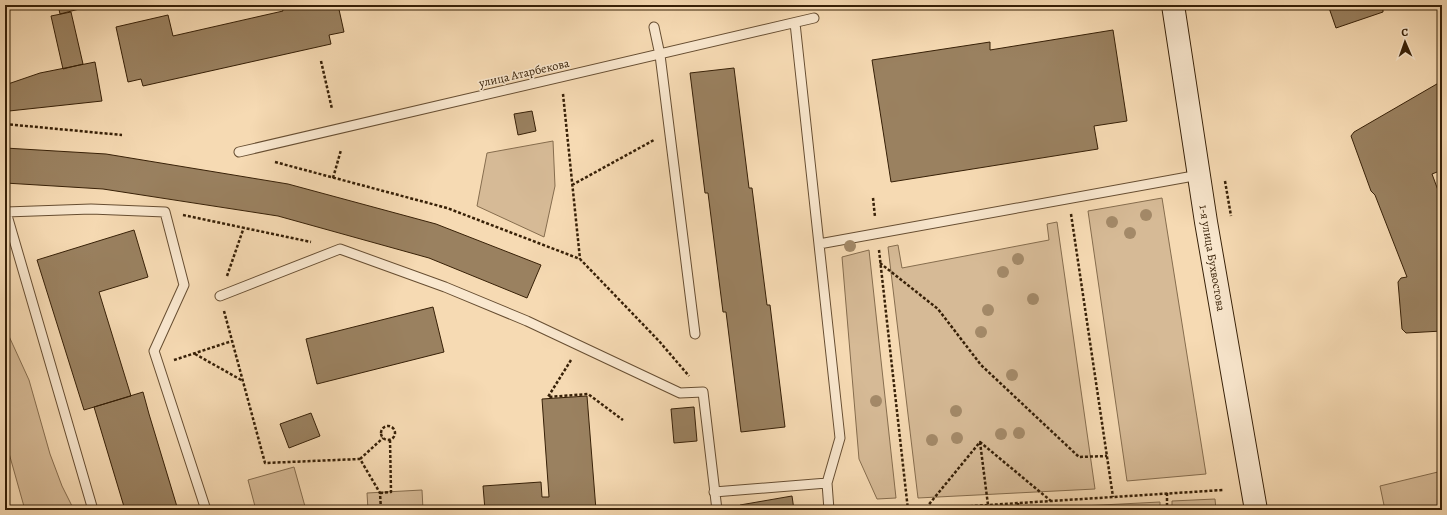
<svg xmlns="http://www.w3.org/2000/svg" width="1447" height="515" font-family="Alegreya,serif">
<rect width="100%" height="100%" fill="#f6dab3"/>
<filter id="stains"><feTurbulence type="fractalNoise" baseFrequency=".005" numOctaves="4"/><feColorMatrix values="0 0 0 0 .2 0 0 0 0 .09 0 0 0 0 .02 0 0 0 .5 -.17"/></filter>
<radialGradient id="worn" r=".72"><stop offset=".6" stop-color="#630" stop-opacity="0"/><stop offset="1" stop-color="#630" stop-opacity=".3"/></radialGradient>
<!-- green -->
<path fill="#d6ba96" stroke="#866d4e" d="M 553,141 L 555,186 L 544,237 L 477,206 L 487,153 Z
M 1162,198 L 1206,474 L 1127,481 L 1088,211 Z
M 1057,222 L 1095,489 L 918,498 L 888,247 L 898,245 L 902,268 L 1049,240 L 1047,224 Z
M 869,250 L 896,498 L 877,499 L 859,459 L 842,257 Z
M 5,310 L 8,334 L 29,380 L 50,454 L 62,486 L 74,510 L 25,510 L 5,439 Z
M 294,467 L 306,510 L 256,510 L 248,480 Z
M 1442,471 L 1442,510 L 1385,510 L 1380,486 Z
M 422,490 L 423,510 L 368,510 L 367,493 Z
M 1215,499 L 1216,510 L 1172,510 L 1172,501 Z
M 1160,502 L 1160,510 L 1023,510 L 1023,509 Z"/>
<!-- building -->
<path fill="#9a8160" stroke="#372007" d="M 58,5 L 82,5 L 83,8 L 60,14 Z
M 281,5 L 338,5 L 344,32 L 329,35 L 331,44 L 143,86 L 141,79 L 128,82 L 116,27 L 168,15 L 173,36 L 283,11 Z
M 1328,5 L 1383,5 L 1383,12 L 1336,28 Z
M 71,12 L 83,64 L 63,69 L 51,16 Z
M 1113,30 L 1127,121 L 1094,126 L 1098,149 L 891,182 L 872,60 L 990,42 L 990,50 Z
M 95,62 L 102,101 L 9,111 L 5,108 L 5,85 L 40,73 Z
M 734,68 L 749,188 L 752,188 L 767,305 L 770,305 L 785,427 L 741,432 L 726,312 L 723,312 L 708,193 L 705,193 L 690,73 Z
M 1442,81 L 1442,170 L 1432,174 L 1442,201 L 1442,331 L 1406,333 L 1402,329 L 1398,282 L 1401,278 L 1407,277 L 1375,195 L 1371,191 L 1351,136 L 1354,132 Z
M 532,111 L 536,131 L 518,135 L 514,114 Z
M 5,148 L 106,154 L 288,184 L 436,224 L 541,265 L 527,298 L 429,258 L 278,216 L 103,189 L 5,183 Z
M 134,230 L 148,277 L 99,292 L 131,396 L 84,410 L 37,260 Z
M 433,307 L 444,352 L 317,384 L 306,339 Z
M 143,392 L 149,414 L 178,510 L 125,510 L 94,407 Z
M 587,396 L 596,510 L 485,510 L 483,486 L 541,482 L 542,497 L 549,497 L 542,399 Z
M 694,407 L 697,441 L 674,443 L 671,409 Z
M 311,413 L 320,436 L 289,448 L 280,424 Z
M 792,496 L 794,510 L 741,510 L 740,505 Z"/>
<g fill="none" stroke-linecap="round" stroke-linejoin="round">
<defs>
<path id="lane" d="M 795,23 L 840,438 L 827,483 L 829,510
M 654,27 L 660,55 L 695,334
M 239,152 L 814,18
M 819,244 L 1199,175
M 220,296 L 340,249 L 445,287 L 527,321 L 680,393 L 703,392 L 717,510
M 714,492 L 827,483
M 93,510 L 6,212 L 91,209 L 165,212 L 184,285 L 154,351 L 206,510"/>
<g id="secondary">
<path id="s1" d="M 1173,5 L 1206,222 L 1256,510"/>
</g>
</defs>
<!-- lane casing -->
<use href="#lane" stroke="#674e32" stroke-width="11"/>
<!-- secondary casing -->
<use href="#secondary" stroke="#372007" stroke-width="24"/>
<!-- path -->
<path stroke="#372007" stroke-width="2.5" stroke-dasharray="3 2" stroke-linecap="butt" d="M 321,61 L 332,109
M 563,94 L 580,259
M 5,124 L 122,135
M 275,162 L 447,208 L 580,259 L 659,341 L 689,376
M 333,178 L 341,150
M 1225,181 L 1231,216
M 572,185 L 654,140
M 873,198 L 875,217
M 1071,214 L 1113,497
M 183,215 L 311,242
M 879,250 L 908,510
M 880,263 L 938,309 L 981,365 L 1079,457 L 1107,456
M 227,276 L 244,227
M 224,311 L 265,463 L 360,459 L 380,493 L 381,510
M 195,354 L 243,381
M 174,360 L 232,341
M 571,360 L 548,397 L 588,394 L 623,420
M381 433a7 7 0 1 1 14 0a7 7 0 1 1-14 0Z
M 980,442 L 988,505
M 360,459 L 383,438
M 380,493 L 391,492 L 390,440
M 1167,493 L 1167,510
M 1018,503 L 1018,510
M 926,508 L 980,442 L 1051,501
M 910,510 L 1223,490"/>
<!-- lane -->
<use href="#lane" stroke="#f9e7ce" stroke-width="9"/>
<!-- secondary -->
<use href="#secondary" stroke="#f9e7ce" stroke-width="22"/>
</g>
<!-- trees -->
<g fill="#a38968">
<circle cx="1146" cy="215" r="6"/>
<circle cx="1112" cy="222" r="6"/>
<circle cx="1130" cy="233" r="6"/>
<circle cx="850" cy="246" r="6"/>
<circle cx="1018" cy="259" r="6"/>
<circle cx="1003" cy="272" r="6"/>
<circle cx="1033" cy="299" r="6"/>
<circle cx="988" cy="310" r="6"/>
<circle cx="981" cy="332" r="6"/>
<circle cx="1012" cy="375" r="6"/>
<circle cx="876" cy="401" r="6"/>
<circle cx="956" cy="411" r="6"/>
<circle cx="1019" cy="433" r="6"/>
<circle cx="1001" cy="434" r="6"/>
<circle cx="957" cy="438" r="6"/>
<circle cx="932" cy="440" r="6"/>
</g>
<g text-anchor="middle" stroke-width="3" stroke-linejoin="round" paint-order="stroke">
<!-- street labels -->
<g font-size="12" fill="#372007" stroke="#f9e7ce">
<text transform="translate(524 73) rotate(-13)" y="4">улица Атарбекова</text>
<text dy="4" stroke="none"><textPath href="#s1" startOffset="256">1-я улица Бухвостова</textPath></text>
</g>
</g>
<!-- margin -->
<rect width="1447" height="515" fill="none" stroke="#f6dab3" stroke-width="20"/>
<rect x="6" y="6" width="1435" height="503" fill="none" stroke="#372007" stroke-width="2"/>
<rect x="10" y="10" width="1427" height="495" fill="none" stroke="#372007"/>
<!-- north arrow -->
<g transform="translate(1405 42) rotate(358)" stroke="#f9e7ce" stroke-width="3" paint-order="stroke">
<path d="M0-3L7 15L0 10L-7 15Z" fill="#372007"/>
<text y="-6" font-size="11" font-weight="bold" text-anchor="middle" fill="#372007">С</text>
</g>
<rect width="100%" height="100%" filter="url(#stains)"/>
<rect width="100%" height="100%" fill="url(#worn)"/>
</svg>
